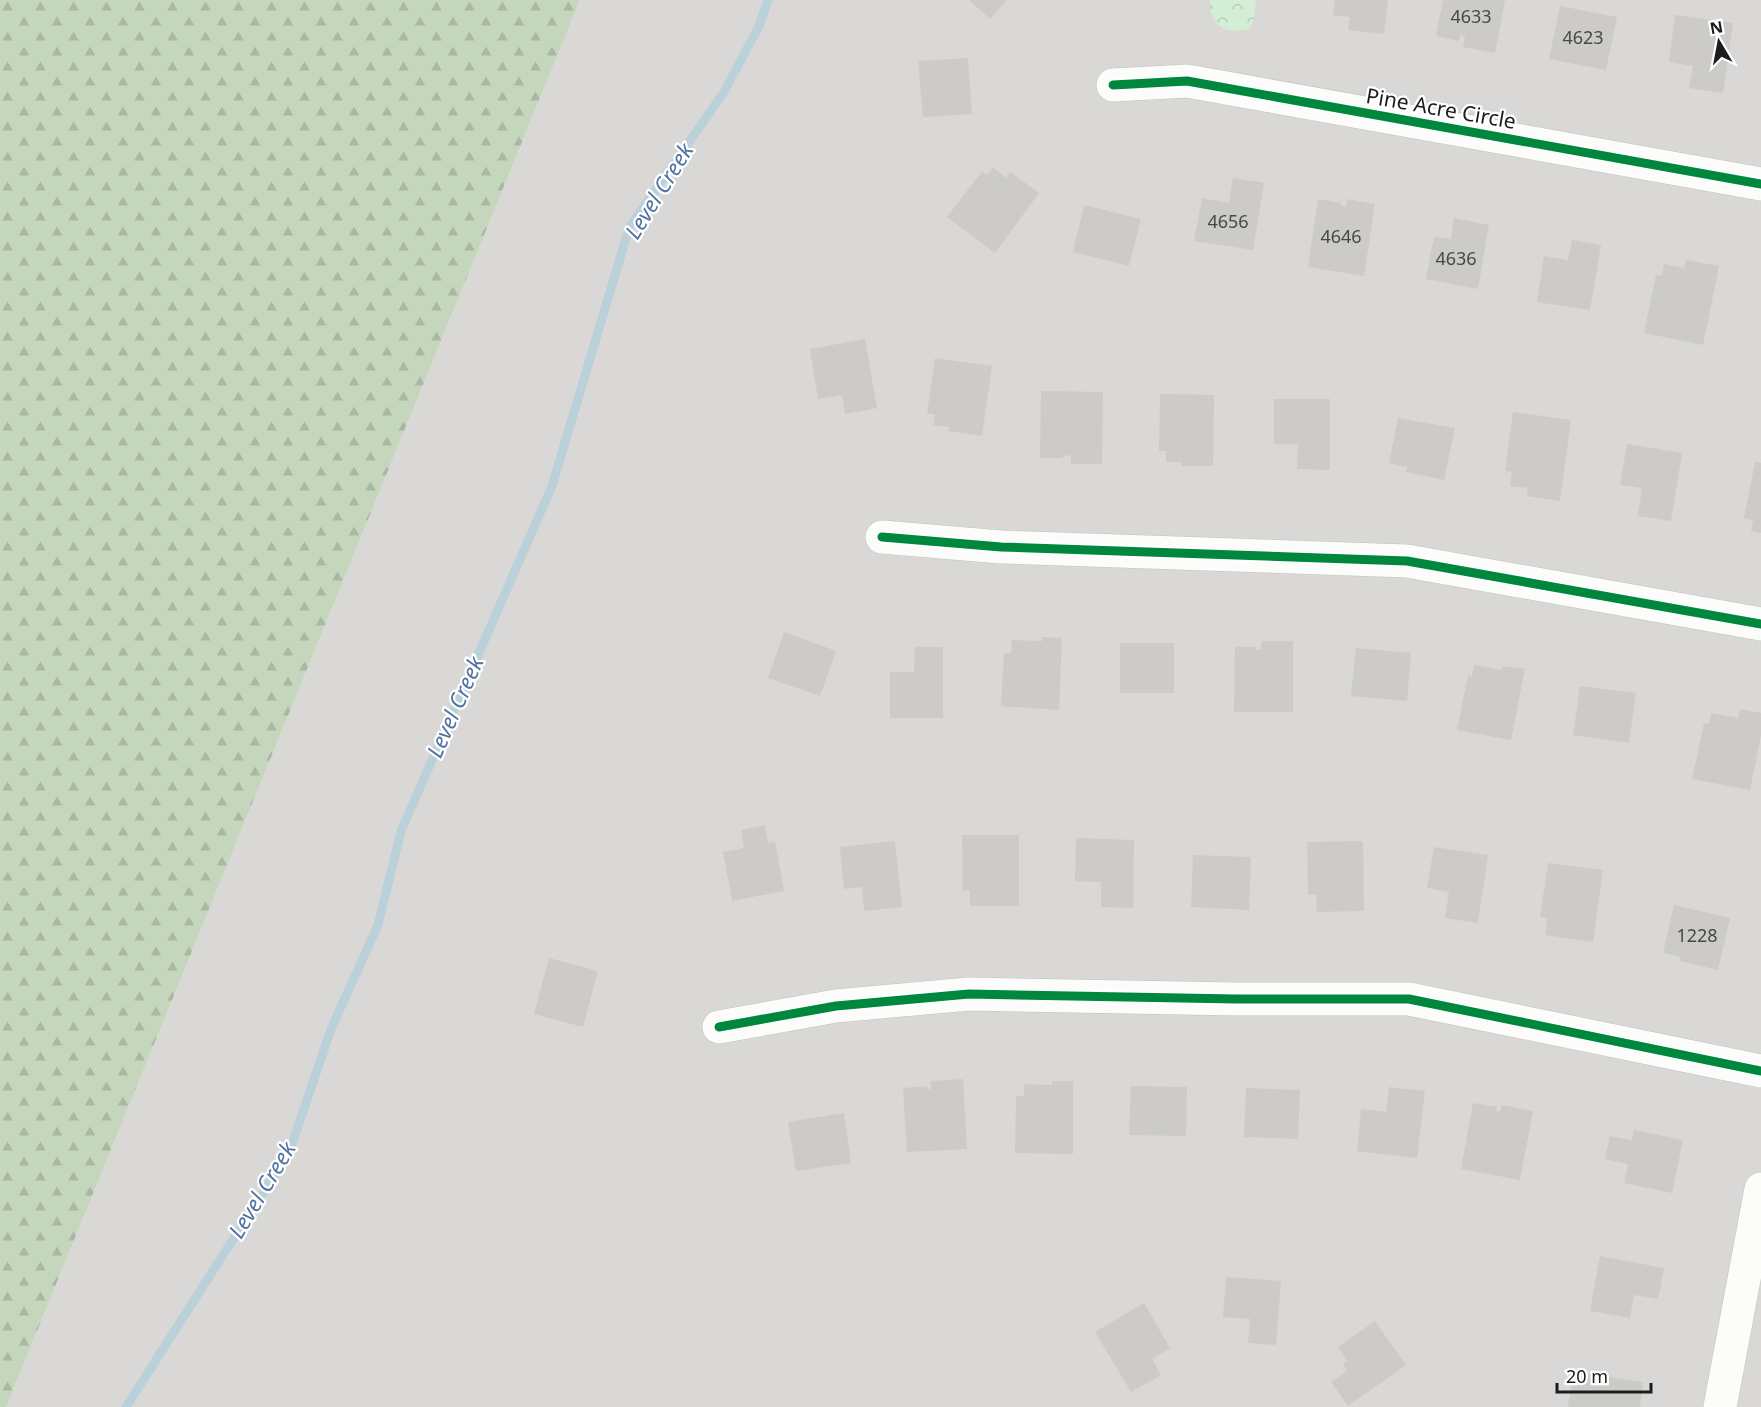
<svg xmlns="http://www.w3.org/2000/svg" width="1761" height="1407" font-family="'Noto Sans',sans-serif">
<defs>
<pattern id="forest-firs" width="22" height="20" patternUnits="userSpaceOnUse" patternTransform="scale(1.5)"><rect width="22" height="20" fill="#c4d7bc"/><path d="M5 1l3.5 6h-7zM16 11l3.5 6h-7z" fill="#a8b8a1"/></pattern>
<pattern id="park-crowns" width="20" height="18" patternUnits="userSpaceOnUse" patternTransform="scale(1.5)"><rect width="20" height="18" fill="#d4eed6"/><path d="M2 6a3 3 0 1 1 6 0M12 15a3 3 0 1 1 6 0" fill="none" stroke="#b5ccb7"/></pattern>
</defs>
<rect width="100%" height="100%" fill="#eae9e4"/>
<!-- residential -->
<path fill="#d9d8d6" d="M 580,0 L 1761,0 L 1761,1407 L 6,1407 Z"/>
<!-- forest -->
<path fill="url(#forest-firs)" d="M 0,0 L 580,0 L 6,1407 L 0,1407 Z"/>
<!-- park -->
<path fill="url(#park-crowns)" d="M 1210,0 L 1256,0 L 1254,20 L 1249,29 C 1224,35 1209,26 1210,0 Z"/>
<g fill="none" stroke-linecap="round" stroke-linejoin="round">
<!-- stream -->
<path stroke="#bad1da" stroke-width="9" d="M 126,1407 L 290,1150 L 331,1029 L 378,925 L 401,831 L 552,486 L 629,228 L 724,92 L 759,26 L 768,0"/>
</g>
<!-- building -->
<path fill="#cdcbc7" d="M 969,0 L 1007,0 L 990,19 Z
M 1335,0 L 1388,0 L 1384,34 L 1348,30 L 1350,17 L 1333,15 Z
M 1443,0 L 1505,0 L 1495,53 L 1463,47 L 1465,36 L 1460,35 L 1459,41 L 1436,36 Z
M 1560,6 L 1617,17 L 1606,70 L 1549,59 Z
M 1675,15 L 1733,23 L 1723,93 L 1689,88 L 1693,66 L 1669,62 Z
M 968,58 L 972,114 L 923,117 L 918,61 Z
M 993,167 L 1006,178 L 1010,172 L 1039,193 L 995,253 L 947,217 L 982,171 L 987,175 Z
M 1233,178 L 1264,183 L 1253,250 L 1194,241 L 1202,198 L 1229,203 Z
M 1318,199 L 1341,203 L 1341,206 L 1346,206 L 1347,199 L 1375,204 L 1364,276 L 1308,267 Z
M 1084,205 L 1141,219 L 1129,266 L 1073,252 Z
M 1454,218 L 1489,225 L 1478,289 L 1426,279 L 1434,237 L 1451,239 Z
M 1572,240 L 1601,245 L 1590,310 L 1537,302 L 1544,256 L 1568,260 Z
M 1686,260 L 1719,266 L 1703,345 L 1644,333 L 1656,275 L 1662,276 L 1664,264 L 1684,268 Z
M 865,339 L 877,408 L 845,414 L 842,395 L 818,399 L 810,349 Z
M 935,358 L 992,366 L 982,436 L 948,431 L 949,427 L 933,425 L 935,414 L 927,414 Z
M 1041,391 L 1103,392 L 1102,464 L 1071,464 L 1071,456 L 1063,455 L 1063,458 L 1040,458 Z
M 1160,394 L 1214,395 L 1213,466 L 1182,466 L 1181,462 L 1166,462 L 1166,451 L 1159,451 Z
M 1274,399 L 1330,399 L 1330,470 L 1297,469 L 1298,444 L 1274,444 Z
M 1513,412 L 1571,420 L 1560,501 L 1527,496 L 1528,488 L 1510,486 L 1512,472 L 1505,471 Z
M 1398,418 L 1455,428 L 1444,480 L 1406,472 L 1407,467 L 1389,463 Z
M 1627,444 L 1682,453 L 1671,521 L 1638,516 L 1642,488 L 1620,485 Z
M 1755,462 L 1761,463 L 1761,533 L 1751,531 L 1753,520 L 1744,518 Z
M 784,632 L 836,651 L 820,696 L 768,678 Z
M 1042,637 L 1062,638 L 1059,710 L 1001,706 L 1004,653 L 1011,653 L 1012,640 L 1042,641 Z
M 1261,641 L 1293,641 L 1293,712 L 1234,712 L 1235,647 L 1256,647 L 1256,650 L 1261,650 Z
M 1120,643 L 1174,643 L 1174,693 L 1120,693 Z
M 915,647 L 943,647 L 943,718 L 890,718 L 890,672 L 914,672 Z
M 1356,648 L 1411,653 L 1407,701 L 1351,696 Z
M 1474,665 L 1501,670 L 1502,666 L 1525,669 L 1511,740 L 1457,730 L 1468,675 L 1472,676 Z
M 1580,686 L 1636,693 L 1629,743 L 1573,735 Z
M 1740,709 L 1761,713 L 1761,735 L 1750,790 L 1692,779 L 1704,723 L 1709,724 L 1711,713 L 1738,718 Z
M 765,825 L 768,843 L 775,842 L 784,891 L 732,901 L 723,852 L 744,848 L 741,830 Z
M 962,835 L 1019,835 L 1019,906 L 970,906 L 970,890 L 963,891 Z
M 1076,838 L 1134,840 L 1133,908 L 1101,907 L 1101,882 L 1075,881 Z
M 895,841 L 902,907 L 864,911 L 862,887 L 844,889 L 840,847 Z
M 1363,841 L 1364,911 L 1317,912 L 1316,894 L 1308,895 L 1307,842 Z
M 1434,847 L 1488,855 L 1478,923 L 1445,918 L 1449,892 L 1427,888 Z
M 1193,855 L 1251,857 L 1249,910 L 1191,907 Z
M 1548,863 L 1603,870 L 1593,942 L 1545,935 L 1547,918 L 1540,917 Z
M 1674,905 L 1730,918 L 1718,970 L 1680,961 L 1681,957 L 1663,953 Z
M 549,958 L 598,971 L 583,1027 L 534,1014 Z
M 963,1079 L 967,1149 L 907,1152 L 903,1088 L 927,1086 L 927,1089 L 931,1089 L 931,1081 Z
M 1052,1081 L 1073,1081 L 1073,1154 L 1015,1153 L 1016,1096 L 1024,1096 L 1024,1084 L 1052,1085 Z
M 1131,1086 L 1187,1087 L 1186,1136 L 1129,1135 Z
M 1389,1087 L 1425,1091 L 1417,1158 L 1357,1151 L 1361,1109 L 1386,1112 Z
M 1246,1088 L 1300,1090 L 1298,1139 L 1244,1137 Z
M 1473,1103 L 1497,1107 L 1496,1111 L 1500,1112 L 1502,1105 L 1533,1111 L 1520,1180 L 1461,1169 Z
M 844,1113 L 851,1163 L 796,1171 L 788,1122 Z
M 1634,1130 L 1683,1140 L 1672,1193 L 1624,1183 L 1628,1164 L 1605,1159 L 1610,1136 L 1632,1140 Z
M 1600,1256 L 1664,1268 L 1658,1299 L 1634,1295 L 1630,1318 L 1590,1311 Z
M 1226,1277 L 1281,1281 L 1276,1345 L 1248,1343 L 1250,1319 L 1223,1317 Z
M 1144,1303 L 1170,1348 L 1152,1359 L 1161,1375 L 1131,1392 L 1095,1332 Z
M 1375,1321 L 1406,1365 L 1348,1406 L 1331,1382 L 1347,1371 L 1343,1364 L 1347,1361 L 1338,1347 Z
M 1573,1372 L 1643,1382 L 1640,1407 L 1568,1407 Z"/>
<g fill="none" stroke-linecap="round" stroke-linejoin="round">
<defs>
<path id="minor" d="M 1113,85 L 1187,81 L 1761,184
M 882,537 L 1001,547 L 1407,561 L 1761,624
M 719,1027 L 836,1006 L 969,994 L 1236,999 L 1409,999 L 1761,1071
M 1720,1407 L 1761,1189"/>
</defs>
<!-- minor casing -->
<use href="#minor" stroke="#c1c1bf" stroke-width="34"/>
<!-- minor -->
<use href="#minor" stroke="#fcfcfb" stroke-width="33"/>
<defs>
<path id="cycleway" d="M 1113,85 L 1187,81 L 1761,184
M 882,537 L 1001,547 L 1407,561 L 1761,624
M 719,1027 L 836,1006 L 969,994 L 1236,999 L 1409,999 L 1761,1071"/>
</defs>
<!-- cycleway casing -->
<use href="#cycleway" stroke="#fff" stroke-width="13"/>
<!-- cycleway -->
<use href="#cycleway" stroke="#00873e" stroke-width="9"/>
</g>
<g text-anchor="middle" stroke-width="4.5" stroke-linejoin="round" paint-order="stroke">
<!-- number labels -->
<g font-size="18" fill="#484847">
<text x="1471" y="23">4633</text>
<text x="1583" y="44">4623</text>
<text x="1228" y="228">4656</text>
<text x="1341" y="243">4646</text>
<text x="1456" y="265">4636</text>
<text x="1697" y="942">1228</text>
</g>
<!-- street labels -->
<g font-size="21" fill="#1c1c1c" stroke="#fff">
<text transform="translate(1441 109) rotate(10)" y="7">Pine Acre Circle</text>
</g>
<!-- water labels -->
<g font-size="22" font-style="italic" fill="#5272a1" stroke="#fff">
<text transform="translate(659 191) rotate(-58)" y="8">Level Creek</text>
<text transform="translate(455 707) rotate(-66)" y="8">Level Creek</text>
<text transform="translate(262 1190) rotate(-59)" y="8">Level Creek</text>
</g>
</g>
<!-- north arrow -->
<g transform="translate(1719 42) rotate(350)" stroke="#ffffff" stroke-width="4.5" paint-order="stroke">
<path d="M0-4.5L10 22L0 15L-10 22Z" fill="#1c1c1c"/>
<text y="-9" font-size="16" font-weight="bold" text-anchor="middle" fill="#1c1c1c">N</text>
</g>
<!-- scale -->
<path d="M1557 1383v9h94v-9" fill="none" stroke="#1c1c1c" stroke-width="3"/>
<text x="1566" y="1383" font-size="18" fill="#1c1c1c" stroke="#ffffff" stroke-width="4.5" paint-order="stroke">20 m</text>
</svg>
